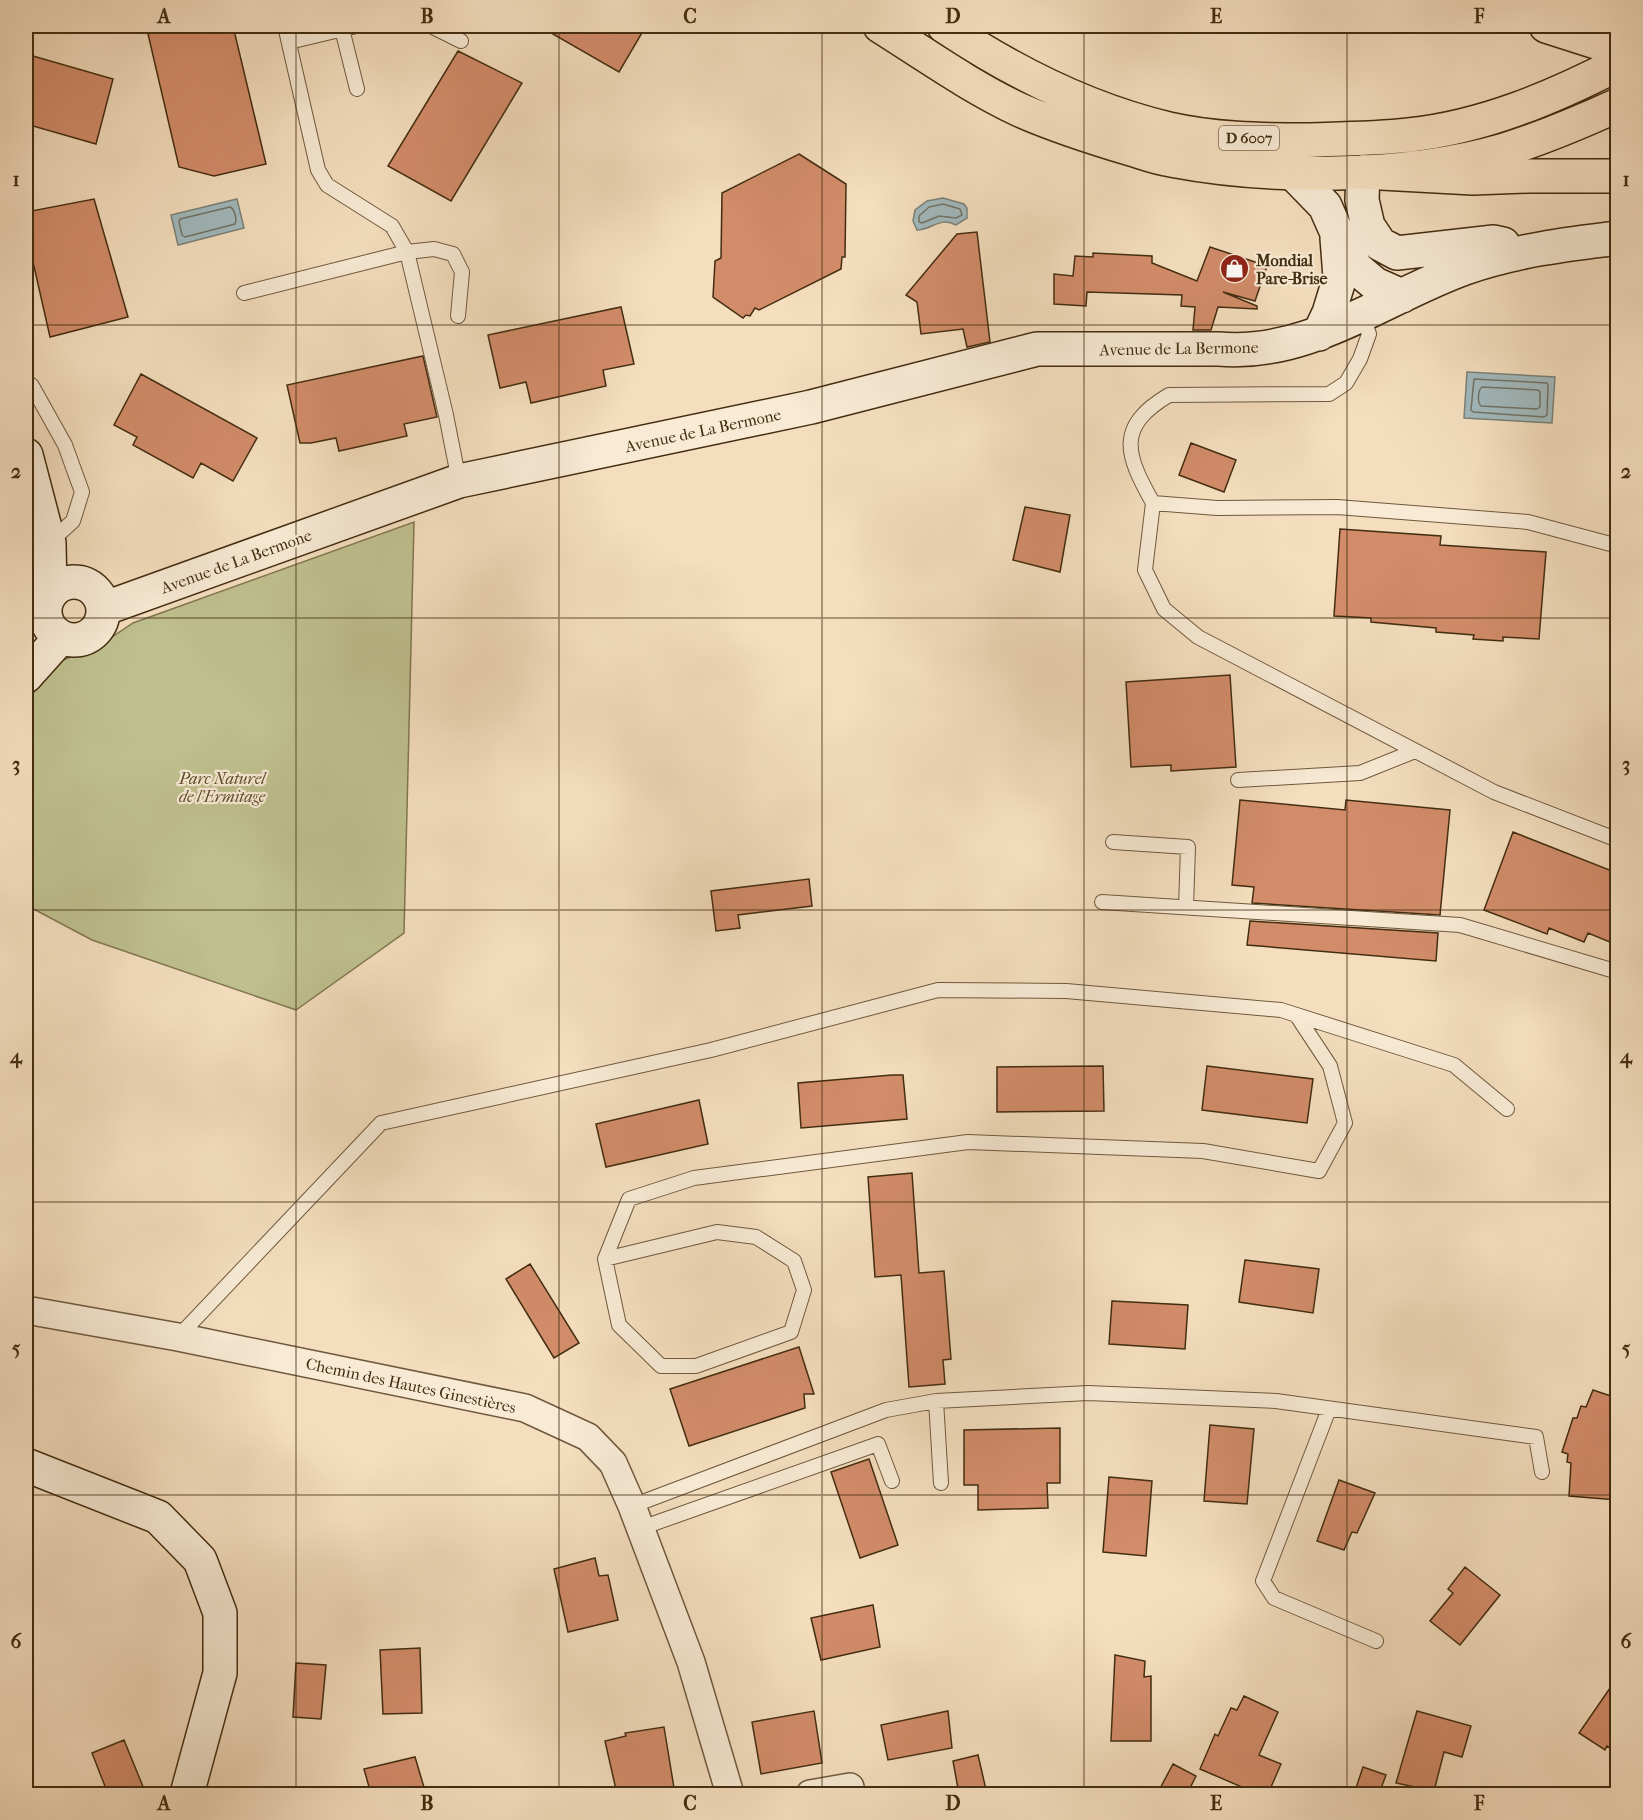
<svg xmlns="http://www.w3.org/2000/svg" width="1643" height="1820" font-family="'IM FELL French Canon',serif">
<rect width="100%" height="100%" fill="#f4debe"/>
<filter id="stains"><feTurbulence type="fractalNoise" baseFrequency=".00333" numOctaves="4"/><feColorMatrix values="0 0 0 0 .2 0 0 0 0 .09 0 0 0 0 .02 0 0 0 .5 -.17"/></filter>
<radialGradient id="worn" r=".72"><stop offset=".6" stop-color="#630" stop-opacity="0"/><stop offset="1" stop-color="#630" stop-opacity=".3"/></radialGradient>
<!-- green -->
<path fill="#bfc08f" stroke="#817650" stroke-width="1.5" d="M 414,522 L 404,933 L 296,1010 L 92,940 L 26,905 L 26,701 L 63,660 L 97,647 L 133,623 Z"/>
<!-- water -->
<path fill="#a1b9bd" stroke="#7b8178" stroke-width="1.5" d="M 943,198 L 964,204 L 967,208 L 967,218 L 956,225 C 940,216 932,230 917,230 L 913,221 L 915,210 L 927,201 Z
M 237,199 L 244,228 L 178,245 L 171,215 Z
M 1467,372 L 1555,377 L 1552,423 L 1464,418 Z"/>
<g fill="none" stroke-linecap="round" stroke-linejoin="round">
<!-- shore -->
<path stroke="#727366" stroke-width="1.5" d="M 943,204 L 960,209 L 962,215 L 956,218 L 939,216 L 922,223 L 919,222 L 919,216 L 929,207 Z
M 230,207 C 235,209 237,220 235,224 L 185,237 L 182,235 L 179,222 L 180,219 Z
M 1474,379 L 1547,383 L 1548,385 L 1547,415 L 1544,417 L 1473,412 L 1471,410 Z
M 1482,387 L 1538,390 L 1540,392 L 1540,407 L 1537,409 L 1481,406 C 1477,402 1478,390 1482,387 Z"/>
</g>
<!-- building -->
<path fill="#d28c6a" stroke="#432d10" stroke-width="1.5" d="M 176,26 L 233,26 L 266,164 L 214,176 L 179,167 L 148,34 Z
M 539,26 L 646,26 L 619,72 Z
M 458,51 L 522,83 L 451,201 L 388,166 Z
M 26,54 L 113,79 L 96,144 L 26,124 Z
M 799,154 L 846,184 L 845,257 L 842,257 L 841,269 L 759,310 L 755,308 L 750,316 L 746,315 L 743,318 L 713,297 L 715,261 L 721,258 L 722,193 Z
M 94,199 L 128,317 L 50,337 L 26,231 L 26,212 Z
M 977,232 L 990,342 L 967,347 L 963,329 L 921,334 L 917,302 L 906,295 L 957,234 Z
M 1210,247 L 1267,266 L 1255,301 L 1223,292 L 1257,306 L 1257,309 L 1218,307 L 1211,330 L 1193,330 L 1195,307 L 1181,306 L 1182,295 L 1087,292 L 1086,306 L 1054,304 L 1054,274 L 1073,276 L 1075,256 L 1093,257 L 1093,253 L 1152,256 L 1152,263 L 1197,281 Z
M 621,307 L 634,364 L 603,370 L 606,386 L 531,403 L 526,382 L 500,388 L 488,335 Z
M 423,356 L 437,417 L 404,424 L 407,436 L 339,451 L 336,438 L 311,443 L 300,443 L 287,385 Z
M 141,374 L 257,438 L 233,481 L 201,463 L 193,478 L 133,445 L 137,437 L 114,425 Z
M 1191,443 L 1236,460 L 1224,492 L 1179,475 Z
M 1025,507 L 1070,515 L 1060,572 L 1013,560 Z
M 1340,529 L 1441,536 L 1440,545 L 1546,552 L 1539,639 L 1503,637 L 1503,641 L 1473,639 L 1474,635 L 1436,632 L 1436,628 L 1371,622 L 1371,618 L 1334,616 Z
M 1230,675 L 1236,767 L 1171,771 L 1171,765 L 1131,767 L 1126,682 Z
M 1240,800 L 1345,810 L 1346,800 L 1450,810 L 1440,915 L 1252,903 L 1254,887 L 1232,885 Z
M 1513,832 L 1617,873 L 1617,945 L 1588,933 L 1584,942 L 1549,928 L 1547,934 L 1484,910 Z
M 809,879 L 812,906 L 738,915 L 740,928 L 716,931 L 711,891 Z
M 1250,921 L 1438,933 L 1436,961 L 1247,945 Z
M 1103,1066 L 1104,1111 L 997,1112 L 997,1067 Z
M 1207,1066 L 1313,1079 L 1307,1123 L 1202,1110 Z
M 892,1075 L 903,1075 L 907,1119 L 801,1128 L 798,1083 Z
M 699,1100 L 708,1144 L 606,1167 L 596,1124 Z
M 912,1173 L 919,1273 L 944,1271 L 951,1359 L 943,1360 L 945,1384 L 909,1387 L 901,1275 L 875,1277 L 868,1177 Z
M 1245,1260 L 1319,1269 L 1313,1313 L 1239,1302 Z
M 530,1264 L 579,1343 L 554,1358 L 506,1279 Z
M 1112,1301 L 1188,1305 L 1185,1349 L 1109,1344 Z
M 799,1347 L 814,1394 L 804,1394 L 805,1408 L 689,1446 L 670,1389 Z
M 1593,1390 L 1617,1398 L 1617,1500 L 1569,1496 L 1571,1463 L 1567,1462 L 1568,1454 L 1562,1452 L 1573,1418 L 1577,1418 L 1581,1406 L 1586,1407 Z
M 1210,1425 L 1254,1429 L 1247,1504 L 1204,1501 Z
M 1060,1428 L 1060,1483 L 1047,1483 L 1048,1508 L 978,1510 L 978,1485 L 964,1485 L 964,1430 Z
M 869,1459 L 898,1545 L 860,1558 L 831,1472 Z
M 1109,1477 L 1152,1481 L 1146,1556 L 1103,1552 Z
M 1339,1480 L 1375,1493 L 1357,1533 L 1352,1532 L 1344,1550 L 1317,1541 Z
M 595,1558 L 599,1576 L 608,1575 L 618,1620 L 568,1632 L 554,1569 Z
M 1465,1567 L 1500,1595 L 1460,1645 L 1430,1621 L 1453,1593 L 1448,1589 Z
M 873,1605 L 880,1647 L 821,1660 L 811,1618 Z
M 420,1648 L 422,1713 L 383,1714 L 380,1650 Z
M 1115,1655 L 1145,1661 L 1144,1677 L 1151,1676 L 1151,1741 L 1111,1741 Z
M 296,1663 L 326,1665 L 321,1719 L 293,1717 Z
M 1617,1678 L 1617,1754 L 1607,1746 L 1605,1750 L 1579,1733 Z
M 1244,1696 L 1278,1712 L 1259,1755 L 1281,1764 L 1268,1794 L 1258,1794 L 1200,1769 L 1215,1734 L 1218,1736 L 1231,1708 L 1237,1710 Z
M 814,1711 L 822,1763 L 761,1774 L 752,1722 Z
M 948,1711 L 952,1748 L 888,1760 L 881,1725 Z
M 1417,1711 L 1471,1726 L 1462,1757 L 1444,1752 L 1434,1791 L 1396,1783 Z
M 664,1727 L 675,1794 L 617,1794 L 605,1741 L 626,1736 L 625,1733 Z
M 124,1740 L 146,1794 L 108,1794 L 92,1753 Z
M 978,1755 L 987,1794 L 959,1794 L 953,1761 Z
M 415,1757 L 426,1794 L 371,1794 L 364,1769 Z
M 1173,1764 L 1196,1776 L 1187,1794 L 1157,1794 Z
M 1363,1767 L 1386,1775 L 1379,1794 L 1354,1794 Z"/>
<g fill="none" stroke-linecap="round" stroke-linejoin="round">
<defs>
<path id="lane" d="M 285,26 L 318,170 L 327,185 L 392,226 L 407,252 L 446,415 L 459,481
M 431,26 L 461,41
M 342,29 L 357,89
M 289,42 L 356,26
M 244,293 L 407,252 L 434,249 L 453,254 L 462,272 L 458,316
M 1362,314 L 1369,334 L 1360,359 L 1346,383 L 1329,394 L 1169,395 C 1115,427 1126,455 1153,503 L 1217,508 L 1337,507 L 1528,522 L 1618,546
M 26,381 L 32,386 L 65,445 L 82,492 L 73,521 L 51,541
M 1153,503 L 1145,570 L 1164,609 L 1198,637 L 1494,792 L 1618,840
M 1238,780 L 1360,773 L 1415,751
M 1113,842 L 1188,847 L 1186,907
M 1102,902 L 1460,925 L 1618,972
M 605,1259 L 717,1232 L 756,1237 L 794,1261 L 804,1290 L 791,1332 L 696,1366 L 661,1366 L 619,1325 L 605,1259 L 629,1199 L 694,1178 L 968,1142 L 1203,1151 L 1319,1171 L 1345,1123 L 1330,1066 L 1297,1016
M 178,1337 L 381,1123 L 711,1050 L 938,990 L 1066,991 L 1281,1010 L 1454,1065 L 1507,1109
M 936,1401 L 1088,1393 L 1276,1401 L 1536,1437 L 1542,1472
M 1329,1409 L 1263,1581 L 1274,1598 L 1376,1641
M 632,1506 L 886,1410 L 936,1401 L 941,1483
M 641,1528 L 878,1444 L 892,1481"/>
<path id="street" d="M 26,1310 L 178,1337 L 525,1408 L 588,1437 L 613,1463 L 632,1506 L 691,1662 L 730,1794
M 810,1794 L 850,1787"/>
<path id="secondary" d="M 1291,171 L 1325,206 L 1337,233 L 1356,268 L 1375,284 L 1402,296
M 1363,172 L 1362,200 L 1368,226 L 1380,244 L 1397,253 L 1494,242 L 1503,244
M 1319,334 L 1329,313 L 1340,277 L 1337,238
M 26,455 L 49,543 L 50,593
M45 611a29 29 0 1 1 58 0a29 29 0 1 1-58 0Z
M 103,609 L 459,481 L 811,407 L 1037,349 L 1219,349 C 1309,357 1384,297 1465,268 C 1513,251 1567,244 1618,238
M 26,676 L 61,637
M 26,1465 L 158,1517 L 200,1560 L 220,1613 L 220,1673 L 187,1794"/>
<path id="primary" d="M 880,26 C 926,55 971,87 1020,110 C 1056,126 1094,138 1131,149 C 1144,153 1157,158 1171,160 C 1272,179 1404,179 1504,150 C 1543,138 1581,122 1618,105
M 944,26 C 1013,72 1088,110 1169,129 C 1213,139 1260,140 1305,140 C 1339,139 1374,139 1409,135 C 1483,127 1552,98 1618,64"/>
<path id="highway" d="M 1546,26 L 1618,49
M 1363,172 L 1473,178 L 1528,176 L 1618,176"/>
</defs>
<!-- lane casing -->
<use href="#lane" stroke="#6f593c" stroke-width="16"/>
<!-- street casing -->
<use href="#street" stroke="#6f593c" stroke-width="30"/>
<!-- secondary casing -->
<use href="#secondary" stroke="#432d10" stroke-width="36"/>
<!-- primary casing -->
<use href="#primary" stroke="#432d10" stroke-width="36"/>
<!-- highway casing -->
<use href="#highway" stroke="#432d10" stroke-width="36"/>
<!-- lane -->
<use href="#lane" stroke="#f8ead5" stroke-width="14"/>
<!-- street -->
<use href="#street" stroke="#f8ead5" stroke-width="27"/>
<!-- secondary -->
<use href="#secondary" stroke="#f8ead5" stroke-width="33"/>
<!-- primary -->
<use href="#primary" stroke="#f4debe" stroke-width="33"/>
<!-- highway -->
<use href="#highway" stroke="#f4debe" stroke-width="33"/>
</g>
<!-- grid -->
<path fill="none" stroke="#432d10" stroke-width="1.5" stroke-opacity="0.55" d="M 296,26 L 296,1794M 559,26 L 559,1794M 822,26 L 822,1794M 1084,26 L 1084,1794M 1347,26 L 1347,1794M 26,325 L 1618,325M 26,618 L 1618,618M 26,910 L 1618,910M 26,1202 L 1618,1202M 26,1495 L 1618,1495"/>
<!-- icons -->
<defs>
<symbol id="shop-disc" viewBox="-11 -11 22 22"><circle r="9.5" fill="#8f2418" stroke="#f8ead5"/><path d="M-5-2.5h2.3a2.7 3.5 0 0 1 5.4 0H5L5.5 6h-11ZM-1.5-2.5h3a1.5 2.3 0 0 0-3 0Z" fill="#fff"/></symbol>
</defs>
<g fill-rule="evenodd">
<use href="#shop-disc" x="1218" y="252" width="33" height="33"/>
</g>
<g text-anchor="middle" stroke-width="4.5" stroke-linejoin="round" paint-order="stroke">
<!-- shield labels -->
<rect fill="#f8ead5" stroke="#79664b" stroke-width="1.5" x="1219" y="126" width="60" height="24" rx="4.5"/>
<g font-size="15" font-weight="bold" fill="#432d10">
<text x="1249" y="143">D 6007</text>
</g>
<!-- poi labels -->
<g font-size="16" font-weight="bold" fill="#432d10" stroke="#f8ead5" text-anchor="start">
<text x="1256" y="266">Mondial<tspan x="1256" dy="18">Pare-Brise</tspan></text>
</g>
<!-- street labels -->
<g font-size="16" fill="#432d10" stroke="#f8ead5">
<text transform="translate(1179 348) rotate(-1)" y="6">Avenue de La Bermone</text>
<text transform="translate(703 430) rotate(-12)" y="6">Avenue de La Bermone</text>
<text transform="translate(236 561) rotate(-20)" y="6">Avenue de La Bermone</text>
<text transform="translate(411 1385) rotate(12)" y="6">Chemin des Hautes Ginestières</text>
</g>
<!-- park labels -->
<g font-size="16" font-style="italic" fill="#5c4a29" stroke="#f8ead5">
<text x="222" y="784">Parc Naturel<tspan x="222" dy="18">de l'Ermitage</tspan></text>
</g>
</g>
<!-- margin -->
<rect width="1643" height="1820" fill="none" stroke="#f4debe" stroke-width="66"/>
<rect x="33" y="33" width="1577" height="1754" fill="none" stroke="#432d10" stroke-width="2"/>
<g font-size="20" text-anchor="middle" font-weight="bold" fill="#432d10">
<text x="164" y="23">A</text>
<text x="427" y="23">B</text>
<text x="690" y="23">C</text>
<text x="953" y="23">D</text>
<text x="1216" y="23">E</text>
<text x="1479" y="23">F</text>
<text x="16" y="186">1</text>
<text x="1626" y="186">1</text>
<text x="16" y="478">2</text>
<text x="1626" y="478">2</text>
<text x="16" y="771">3</text>
<text x="1626" y="771">3</text>
<text x="16" y="1063">4</text>
<text x="1626" y="1063">4</text>
<text x="16" y="1355">5</text>
<text x="1626" y="1355">5</text>
<text x="16" y="1648">6</text>
<text x="1626" y="1648">6</text>
<text x="164" y="1810">A</text>
<text x="427" y="1810">B</text>
<text x="690" y="1810">C</text>
<text x="953" y="1810">D</text>
<text x="1216" y="1810">E</text>
<text x="1479" y="1810">F</text>
</g>
<rect width="100%" height="100%" filter="url(#stains)"/>
<rect width="100%" height="100%" fill="url(#worn)"/>
</svg>
